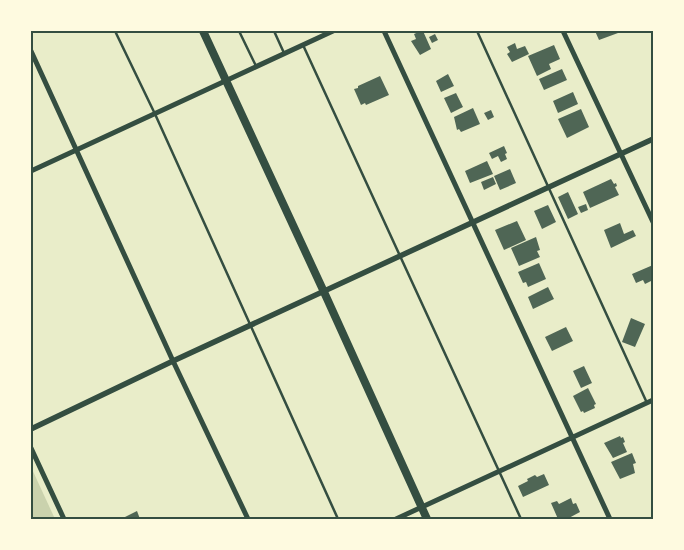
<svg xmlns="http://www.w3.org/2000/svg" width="684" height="550" font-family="Overpass,sans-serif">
<rect width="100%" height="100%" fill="#e9edc9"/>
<!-- green -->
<path fill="#cad2ad" d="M 31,467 L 55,519 L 31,519 Z"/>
<!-- building -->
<path fill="#4f6655" d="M 421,31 L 423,31 L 431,49 L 420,55 L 411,41 L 416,39 L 414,34 Z
M 595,31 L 617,31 L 618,33 L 599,40 Z
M 435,34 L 438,40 L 432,43 L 429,37 Z
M 515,43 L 517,49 L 525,46 L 529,54 L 512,62 L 507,54 L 510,52 L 507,47 Z
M 554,45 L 560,59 L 549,64 L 551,69 L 537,76 L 528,56 Z
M 562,69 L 567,80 L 544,90 L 539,79 Z
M 448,74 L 454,86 L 441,92 L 436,81 Z
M 380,76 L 389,95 L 366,105 L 365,103 L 361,105 L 354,89 L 358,88 L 358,86 Z
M 573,92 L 578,104 L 558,113 L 553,101 Z
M 456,93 L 463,107 L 451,113 L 444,98 Z
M 473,108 L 480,124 L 461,132 L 459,129 L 457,130 L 454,117 Z
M 581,109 L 589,127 L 567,138 L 558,119 Z
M 491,110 L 494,117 L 488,120 L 484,113 Z
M 504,146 L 507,153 L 505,154 L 507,159 L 501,162 L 498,156 L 492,159 L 489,153 Z
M 487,161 L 493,174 L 470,183 L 465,171 Z
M 510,169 L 516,183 L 500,190 L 494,176 Z
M 493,177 L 496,184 L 484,190 L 481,182 Z
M 611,179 L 614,184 L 616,183 L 617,186 L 615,187 L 619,195 L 590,208 L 583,192 Z
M 568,192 L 578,214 L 568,219 L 558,197 Z
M 586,204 L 588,210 L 581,213 L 578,207 Z
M 548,205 L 556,222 L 542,229 L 534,211 Z
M 517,221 L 526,240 L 504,250 L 495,230 Z
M 620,223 L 624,234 L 633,230 L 636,236 L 611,248 L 604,230 Z
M 536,237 L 540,250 L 537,251 L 540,257 L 519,266 L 511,248 Z
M 539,263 L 546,279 L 528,287 L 526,282 L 523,283 L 518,272 Z
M 653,265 L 653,280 L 645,284 L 643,280 L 636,283 L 632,274 Z
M 548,287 L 554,299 L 533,309 L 528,297 Z
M 631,318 L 645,324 L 635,347 L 622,342 Z
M 566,327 L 573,341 L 552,351 L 545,337 Z
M 584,366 L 592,383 L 581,388 L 573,371 Z
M 588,388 L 596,404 L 594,405 L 595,408 L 584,413 L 583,411 L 581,412 L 573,396 Z
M 620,436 L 621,438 L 623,437 L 625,442 L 623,443 L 627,452 L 613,458 L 604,443 Z
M 632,453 L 636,463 L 633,464 L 635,473 L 620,479 L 611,462 Z
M 544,474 L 549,485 L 523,497 L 518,486 L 528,481 L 527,479 L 535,475 L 537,477 Z
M 571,498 L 573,504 L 576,503 L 580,512 L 567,519 L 558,519 L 551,503 L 557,501 L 559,504 Z
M 137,511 L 140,519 L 121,519 Z"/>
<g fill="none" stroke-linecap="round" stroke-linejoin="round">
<!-- service -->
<path stroke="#344e41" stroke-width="2.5" d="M 115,31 L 155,114 L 338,519
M 239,31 L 256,66
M 274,31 L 284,53
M 477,31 L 647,403
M 303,45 L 521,519"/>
<!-- minor -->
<path stroke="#344e41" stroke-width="5" d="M 384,31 L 610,519
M 563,31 L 653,222
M 31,51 L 173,361 L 248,519
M 31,171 L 333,31
M 31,448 L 64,519
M 396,519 L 653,400"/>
<!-- tertiary -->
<path stroke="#344e41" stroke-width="5.5" d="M 31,429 L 173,361 L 653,139"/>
<!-- primary -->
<path stroke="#344e41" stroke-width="8" d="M 203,31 L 324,292 L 427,519"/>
</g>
<!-- border -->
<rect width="684" height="550" fill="none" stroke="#fefae0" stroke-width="65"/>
<rect x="32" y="32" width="620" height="486" fill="none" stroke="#344e41" stroke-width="2"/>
</svg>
